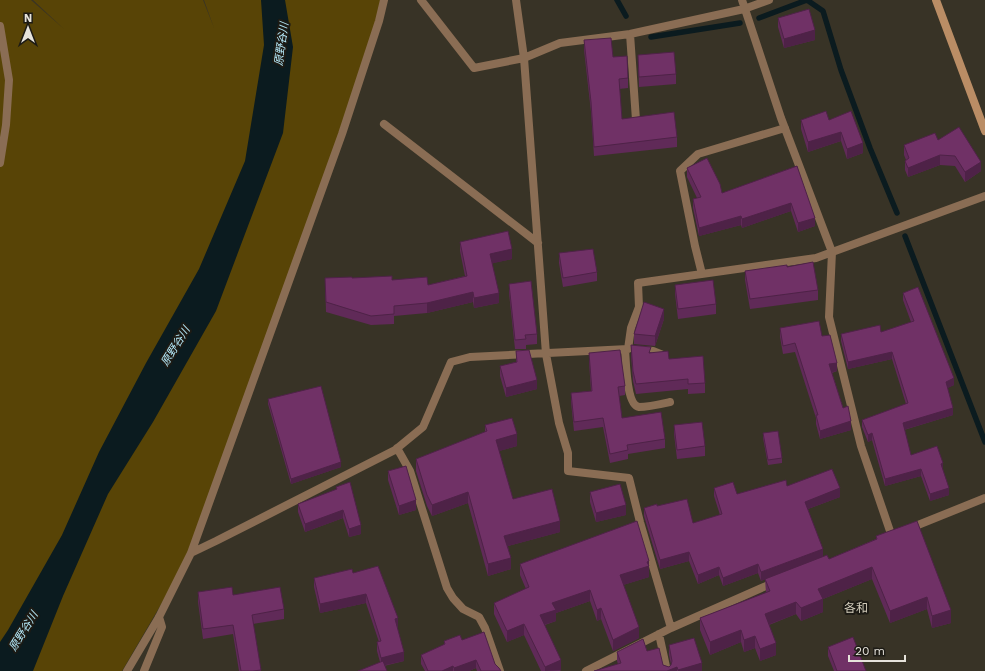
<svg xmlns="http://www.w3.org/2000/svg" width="985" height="671" font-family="'Work Sans','Noto Sans JP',sans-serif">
<rect width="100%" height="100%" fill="#383326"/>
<!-- green -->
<path fill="#584406" d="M 0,0 L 31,0 L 64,29 L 33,0 L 203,0 L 214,28 L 204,0 L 381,0 L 370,47 L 191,553 L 122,671 L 0,671 Z"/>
<!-- water -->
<path fill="#0b1b1f" d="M 261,0 L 285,0 L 293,47 L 283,133 L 216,311 L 153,422 L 108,494 L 63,596 L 33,671 L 0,671 L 0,642 L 8,630 L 62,535 L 99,452 L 146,363 L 199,269 L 245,161 L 264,45 Z"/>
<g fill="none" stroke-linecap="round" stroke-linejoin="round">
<!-- stream -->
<path stroke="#0b1b1f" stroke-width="5.5" d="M 617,0 L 626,16
M 759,18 L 807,0 L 823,11 L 841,70 L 870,148 L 897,213
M 651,37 L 740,23
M 905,236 L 985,442"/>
<!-- street -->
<path stroke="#8a6d54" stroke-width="8" d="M 421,0 L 474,68 L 524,58 L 560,43 L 630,34 L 744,9 L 769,0
M 516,0 L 524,58 L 546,354 L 559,423 L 568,453 L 568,471 L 629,478 L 640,522 L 671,628
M 742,0 L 781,118 L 832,252 L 829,317 L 861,446 L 891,534
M 0,26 L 9,80 L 6,125 L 0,163
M 630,34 L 636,120
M 384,124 L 538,243
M 702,274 L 695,246 L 680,171 L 698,154 L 785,128
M 625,349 C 626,360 626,405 639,407 C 648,407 661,404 670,402
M 640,350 L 653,351 L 663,355
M 397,448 L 410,471 L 447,588 L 453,598 L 463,609 L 479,617 L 485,628 L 500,671
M 908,529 L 985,498
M 191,553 L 216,541 L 395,450 L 423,427 L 451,362 L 470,357 L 628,349 L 631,328 L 639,307 L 638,283 L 816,258 L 985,196
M 659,634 L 667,671
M 127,671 L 159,617 L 191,553 L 342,134 L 379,21 L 384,0
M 144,671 L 162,627 L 159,617
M 586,671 L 671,628 L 775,582"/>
<!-- secondary -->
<path stroke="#ba8d65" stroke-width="8" d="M 936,0 L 985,131"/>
</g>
<!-- wall -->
<path fill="#602a58" d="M 778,18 L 815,40 L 784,48 L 778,27 Z
M 584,40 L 613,57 L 628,78 L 628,88 L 619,89 L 622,119 L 677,137 L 677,147 L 594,156 L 591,112 L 584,50 Z
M 638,55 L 676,74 L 676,84 L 639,87 Z
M 801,120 L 829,120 L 863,153 L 847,159 L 841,141 L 808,152 L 801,129 Z
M 938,140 L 981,171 L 965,182 L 955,166 L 940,165 L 908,177 L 905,170 L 905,161 L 906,160 L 904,155 L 904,145 Z
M 797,166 L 815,226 L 798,232 L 791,211 L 742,228 L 741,225 L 699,236 L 693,208 L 693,199 L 697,198 L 687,177 L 687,168 L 722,193 Z
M 460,242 L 512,259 L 492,263 L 499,303 L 474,308 L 473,302 L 427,313 L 394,316 L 394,324 L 371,325 L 326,312 L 325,278 L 392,280 L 428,285 L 465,276 L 460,251 Z
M 559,253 L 597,272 L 597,281 L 563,287 L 559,263 Z
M 787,267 L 818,290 L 818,300 L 750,309 L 745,280 L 745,271 Z
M 509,284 L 537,334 L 537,344 L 526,345 L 526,349 L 515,349 L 509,293 Z
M 675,285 L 716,304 L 716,314 L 678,319 L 675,294 Z
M 903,293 L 954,385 L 947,388 L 953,415 L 904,430 L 911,455 L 943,470 L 949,495 L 930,501 L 921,476 L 885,486 L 872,440 L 868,442 L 862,427 L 862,420 L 906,404 L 892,359 L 848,369 L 841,341 L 841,334 L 881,332 L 911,322 L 903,300 Z
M 664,319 L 655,346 L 634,344 L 634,334 Z
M 780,328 L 822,336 L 837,371 L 832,373 L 843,408 L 851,430 L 820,439 L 816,424 L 816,418 L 795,352 L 783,354 L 780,337 Z
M 631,345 L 669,359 L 705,383 L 705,393 L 688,394 L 688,389 L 636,394 L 633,381 L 631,355 Z
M 516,351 L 537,389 L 506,397 L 500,376 L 500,366 L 516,362 Z
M 589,353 L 625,386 L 625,395 L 619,396 L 622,418 L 665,439 L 665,448 L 628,454 L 628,459 L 610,463 L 603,427 L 574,431 L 571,402 L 571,393 L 591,391 L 589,362 Z
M 268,399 L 341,467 L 291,484 L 268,404 Z
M 485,425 L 517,446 L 499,451 L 513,499 L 560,532 L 508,546 L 511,569 L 488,576 L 468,503 L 432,516 L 427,506 L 416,471 L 416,459 L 485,432 Z
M 674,425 L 705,446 L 705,456 L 677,459 L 674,434 Z
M 763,433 L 782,458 L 782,463 L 768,465 L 763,438 Z
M 388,471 L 416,510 L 399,515 L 388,480 Z
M 787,486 L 840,497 L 808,509 L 823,557 L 829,559 L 876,539 L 876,536 L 951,623 L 932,628 L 927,609 L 890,623 L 872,579 L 823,599 L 823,612 L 801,621 L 796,614 L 769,625 L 776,655 L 760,661 L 755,648 L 744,652 L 741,642 L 710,655 L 700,630 L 700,618 L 766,593 L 765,579 L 761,581 L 758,573 L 723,586 L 719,575 L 698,584 L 689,561 L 660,569 L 644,516 L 644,508 L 657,506 L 693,523 L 720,515 L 714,496 L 714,488 L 737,494 Z
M 336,487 L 361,534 L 349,537 L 343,518 L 305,532 L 298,512 L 298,504 L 336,490 Z
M 590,492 L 626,515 L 596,522 L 590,502 Z
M 649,561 L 649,577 L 623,585 L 639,638 L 613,651 L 601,619 L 597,621 L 590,601 L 556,613 L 556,621 L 545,625 L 561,670 L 560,671 L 541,671 L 524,635 L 507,642 L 494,614 L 494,603 L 526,589 L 520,575 L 520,564 Z
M 353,573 L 398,627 L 397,627 L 404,661 L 384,666 L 380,662 L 377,651 L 377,642 L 379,642 L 366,603 L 320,613 L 314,587 L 314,578 Z
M 198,592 L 233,595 L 284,609 L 284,619 L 253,624 L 261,671 L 239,671 L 233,634 L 203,639 L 198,602 Z
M 462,640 L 495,664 L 501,671 L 477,671 L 476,668 L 469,671 L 425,671 L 421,664 L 421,655 L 444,645 L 444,641 Z
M 669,645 L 702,671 L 594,671 L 618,664 L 617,661 L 617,652 L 647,651 L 663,665 L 669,667 L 671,664 L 669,655 Z
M 828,647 L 866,671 L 834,671 L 828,656 Z"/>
<!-- shaded-wall -->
<path fill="#4e2247" d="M 815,30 L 815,40 L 784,48 L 784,39 Z
M 841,132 L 841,141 L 808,152 L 808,142 Z
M 863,143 L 863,153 L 847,159 L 847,149 Z
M 940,155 L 940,165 L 908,177 L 908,168 Z
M 981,162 L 981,171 L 965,182 L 965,172 Z
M 791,203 L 791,211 L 742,228 L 742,219 Z
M 741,216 L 741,225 L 699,236 L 699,228 Z
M 815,218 L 815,226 L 798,232 L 798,223 Z
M 512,249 L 512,259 L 490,264 L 490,254 Z
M 473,292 L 473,302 L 427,313 L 427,303 Z
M 499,293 L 499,303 L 474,308 L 474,298 Z
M 664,309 L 664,319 L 655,346 L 655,336 Z
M 892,352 L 892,359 L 848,369 L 848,362 Z
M 837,363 L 837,371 L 829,373 L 829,364 Z
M 954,378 L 954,385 L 946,389 L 946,382 Z
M 537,380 L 537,389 L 506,397 L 506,388 Z
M 953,408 L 953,415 L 903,430 L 903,423 Z
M 851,421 L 851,430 L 820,439 L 820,431 Z
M 872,433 L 872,440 L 868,442 L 868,435 Z
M 517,434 L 517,446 L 496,452 L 496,440 Z
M 341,462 L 341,467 L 291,484 L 291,479 Z
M 943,463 L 943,470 L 941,471 L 941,464 Z
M 921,469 L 921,476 L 885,486 L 885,479 Z
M 840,488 L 840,497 L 805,510 L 805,502 Z
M 949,488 L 949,495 L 930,501 L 930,494 Z
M 468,492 L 468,503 L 432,516 L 432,505 Z
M 416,500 L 416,510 L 399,515 L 399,506 Z
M 626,505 L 626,515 L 596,522 L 596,513 Z
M 343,510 L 343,518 L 305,532 L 305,524 Z
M 560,521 L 560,532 L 504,547 L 504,536 Z
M 361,525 L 361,534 L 349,537 L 349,529 Z
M 823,549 L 823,557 L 761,581 L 761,572 Z
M 689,552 L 689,561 L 660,569 L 660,560 Z
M 511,558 L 511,569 L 488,576 L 488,564 Z
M 649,561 L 649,577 L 620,586 L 620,575 Z
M 758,564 L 758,573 L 723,586 L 723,578 Z
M 719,567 L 719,575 L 698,584 L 698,575 Z
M 872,567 L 872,579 L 818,601 L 818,589 Z
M 590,590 L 590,601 L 556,613 L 556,621 L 540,626 L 540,615 L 552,603 Z
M 366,594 L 366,603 L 320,613 L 320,604 Z
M 927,597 L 927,609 L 890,623 L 890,611 Z
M 823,599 L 823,612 L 801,621 L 801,608 Z
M 796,602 L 796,614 L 765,626 L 765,614 Z
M 601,608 L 601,619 L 597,621 L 597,610 Z
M 951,610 L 951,623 L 932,628 L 932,616 Z
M 398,618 L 398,627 L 395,628 L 395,619 Z
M 524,624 L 524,635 L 507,642 L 507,631 Z
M 639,627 L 639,638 L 613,651 L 613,640 Z
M 741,630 L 741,642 L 710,655 L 710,642 Z
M 755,636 L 755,648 L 744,652 L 744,640 Z
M 776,643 L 776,655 L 760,661 L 760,649 Z
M 404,652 L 404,661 L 381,666 L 381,658 Z
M 476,660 L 476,668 L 469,671 L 454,671 L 454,668 Z
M 561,660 L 561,670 L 545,671 L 545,667 Z
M 702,663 L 702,671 L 678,671 L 678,670 Z
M 453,666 L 453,671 L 442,671 Z
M 677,667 L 677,671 L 667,671 Z"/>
<!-- building -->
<path fill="#703166" stroke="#4e2247" d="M 809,9 L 815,30 L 784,39 L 778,18 Z
M 611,38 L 613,57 L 627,56 L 628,78 L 619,79 L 622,119 L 674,112 L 677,137 L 594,147 L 591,102 L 584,40 Z
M 674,52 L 676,74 L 639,77 L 638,55 Z
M 826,111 L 829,120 L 851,111 L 863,143 L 847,149 L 841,132 L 808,142 L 801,120 Z
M 959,127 L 981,162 L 965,172 L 955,156 L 940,155 L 908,168 L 905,161 L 909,158 L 904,145 L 935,133 L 938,140 Z
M 707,158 L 720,184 L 722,193 L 797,166 L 815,218 L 798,223 L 791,203 L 742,219 L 741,216 L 699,228 L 693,199 L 701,197 L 687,168 Z
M 508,231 L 512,249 L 490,254 L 499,293 L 474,298 L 473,292 L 427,303 L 394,306 L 394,314 L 371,316 L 326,302 L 325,278 L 352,277 L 352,278 L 392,276 L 392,280 L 427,277 L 428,285 L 467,276 L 460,242 Z
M 593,249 L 597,272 L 563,278 L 559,253 Z
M 813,262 L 818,290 L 750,299 L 745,271 L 787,265 L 787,267 Z
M 713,280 L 716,304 L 678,309 L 675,285 Z
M 531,281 L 537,334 L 525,335 L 526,339 L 515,340 L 509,284 Z
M 918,287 L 954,378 L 946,382 L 953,408 L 903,423 L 911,455 L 937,446 L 943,463 L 941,464 L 949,488 L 930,494 L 921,469 L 885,479 L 872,433 L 868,435 L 862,420 L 908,403 L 892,352 L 848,362 L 841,334 L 880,325 L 881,332 L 914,321 L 903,293 Z
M 644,302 L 664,309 L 655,336 L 634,334 Z
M 819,321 L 822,336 L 830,335 L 837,363 L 829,364 L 843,408 L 848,406 L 851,421 L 820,431 L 816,415 L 818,415 L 795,343 L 783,346 L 780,328 Z
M 631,345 L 651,347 L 649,353 L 668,351 L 669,359 L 703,356 L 705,383 L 688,384 L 688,379 L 636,384 L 633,371 Z
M 529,350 L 537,380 L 506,388 L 500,366 L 517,362 L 516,351 Z
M 620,350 L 625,386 L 618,387 L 622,418 L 661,412 L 665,439 L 627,445 L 628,450 L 610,454 L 603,418 L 574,422 L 571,393 L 592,391 L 589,353 Z
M 321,386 L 341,462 L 291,479 L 268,399 Z
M 512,418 L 517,434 L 496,440 L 513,499 L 552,489 L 560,521 L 504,536 L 511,558 L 488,564 L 468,492 L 432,505 L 427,495 L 416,459 L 487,431 L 485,425 Z
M 702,422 L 705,446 L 677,450 L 674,425 Z
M 778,431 L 782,458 L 768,460 L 763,433 Z
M 406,466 L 416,500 L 399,506 L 388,471 Z
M 832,469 L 840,488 L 805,502 L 823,549 L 761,572 L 758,564 L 723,578 L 719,567 L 698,575 L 689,552 L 660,560 L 644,508 L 657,504 L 657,506 L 687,499 L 693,523 L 722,514 L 714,488 L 733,482 L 737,494 L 786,480 L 787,486 Z
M 350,482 L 361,525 L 349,529 L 343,510 L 305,524 L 298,504 L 337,489 L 336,487 Z
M 620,484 L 626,505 L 596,513 L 590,492 Z
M 637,521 L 649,561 L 647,562 L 649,566 L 620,575 L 639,627 L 613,640 L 601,608 L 597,610 L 590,590 L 552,603 L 556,610 L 540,615 L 561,660 L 545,667 L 524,624 L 507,631 L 494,603 L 529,587 L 520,564 Z
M 917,521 L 951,610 L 932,616 L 927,597 L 890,611 L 872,567 L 818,589 L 823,599 L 801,608 L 796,602 L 765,614 L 776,643 L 760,649 L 755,636 L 744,640 L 741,630 L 710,642 L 700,618 L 770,591 L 765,579 L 827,555 L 829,559 L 877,539 L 876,536 Z
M 378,566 L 398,618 L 395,619 L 404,652 L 381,658 L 377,642 L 381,641 L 366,594 L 320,604 L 314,578 L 352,569 L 353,573 Z
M 232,587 L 233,595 L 280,587 L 284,609 L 252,615 L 261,670 L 253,671 L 241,671 L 233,625 L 203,629 L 198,592 Z
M 484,632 L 495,664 L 499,668 L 501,671 L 481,671 L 476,660 L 454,668 L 453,666 L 442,671 L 428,671 L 421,655 L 445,644 L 444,641 L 460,635 L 462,640 Z
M 853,637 L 866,671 L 837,671 L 828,647 Z
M 694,638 L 702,663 L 678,670 L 677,667 L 667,671 L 594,671 L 621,663 L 617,652 L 643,639 L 647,651 L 659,648 L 663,665 L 669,667 L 671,665 L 672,661 L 669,645 Z
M 383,661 L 387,671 L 358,671 Z"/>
<g text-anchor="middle" stroke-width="4" stroke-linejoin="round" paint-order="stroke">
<!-- water labels -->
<g font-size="11" font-style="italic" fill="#b5e9f9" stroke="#1d1b15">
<text transform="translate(281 44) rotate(-82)" y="4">原野谷川</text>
<text transform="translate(175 346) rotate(-58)" y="4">原野谷川</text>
<text transform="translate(23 631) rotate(-58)" y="4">原野谷川</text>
</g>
<!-- quarter labels -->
<g font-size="12" fill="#d0cab9" stroke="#1d1b15">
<text x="856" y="612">各和</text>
</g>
</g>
<!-- north arrow -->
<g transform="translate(28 28)" stroke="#1d1b15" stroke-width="3" paint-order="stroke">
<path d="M0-3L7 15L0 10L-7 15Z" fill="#e6e3db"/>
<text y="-6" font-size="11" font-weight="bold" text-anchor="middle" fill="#e6e3db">N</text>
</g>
<!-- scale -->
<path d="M849 655v6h56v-6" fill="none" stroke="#e6e3db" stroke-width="2"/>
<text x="855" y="655" font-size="12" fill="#e6e3db" stroke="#1d1b15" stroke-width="3" paint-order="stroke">20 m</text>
</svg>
